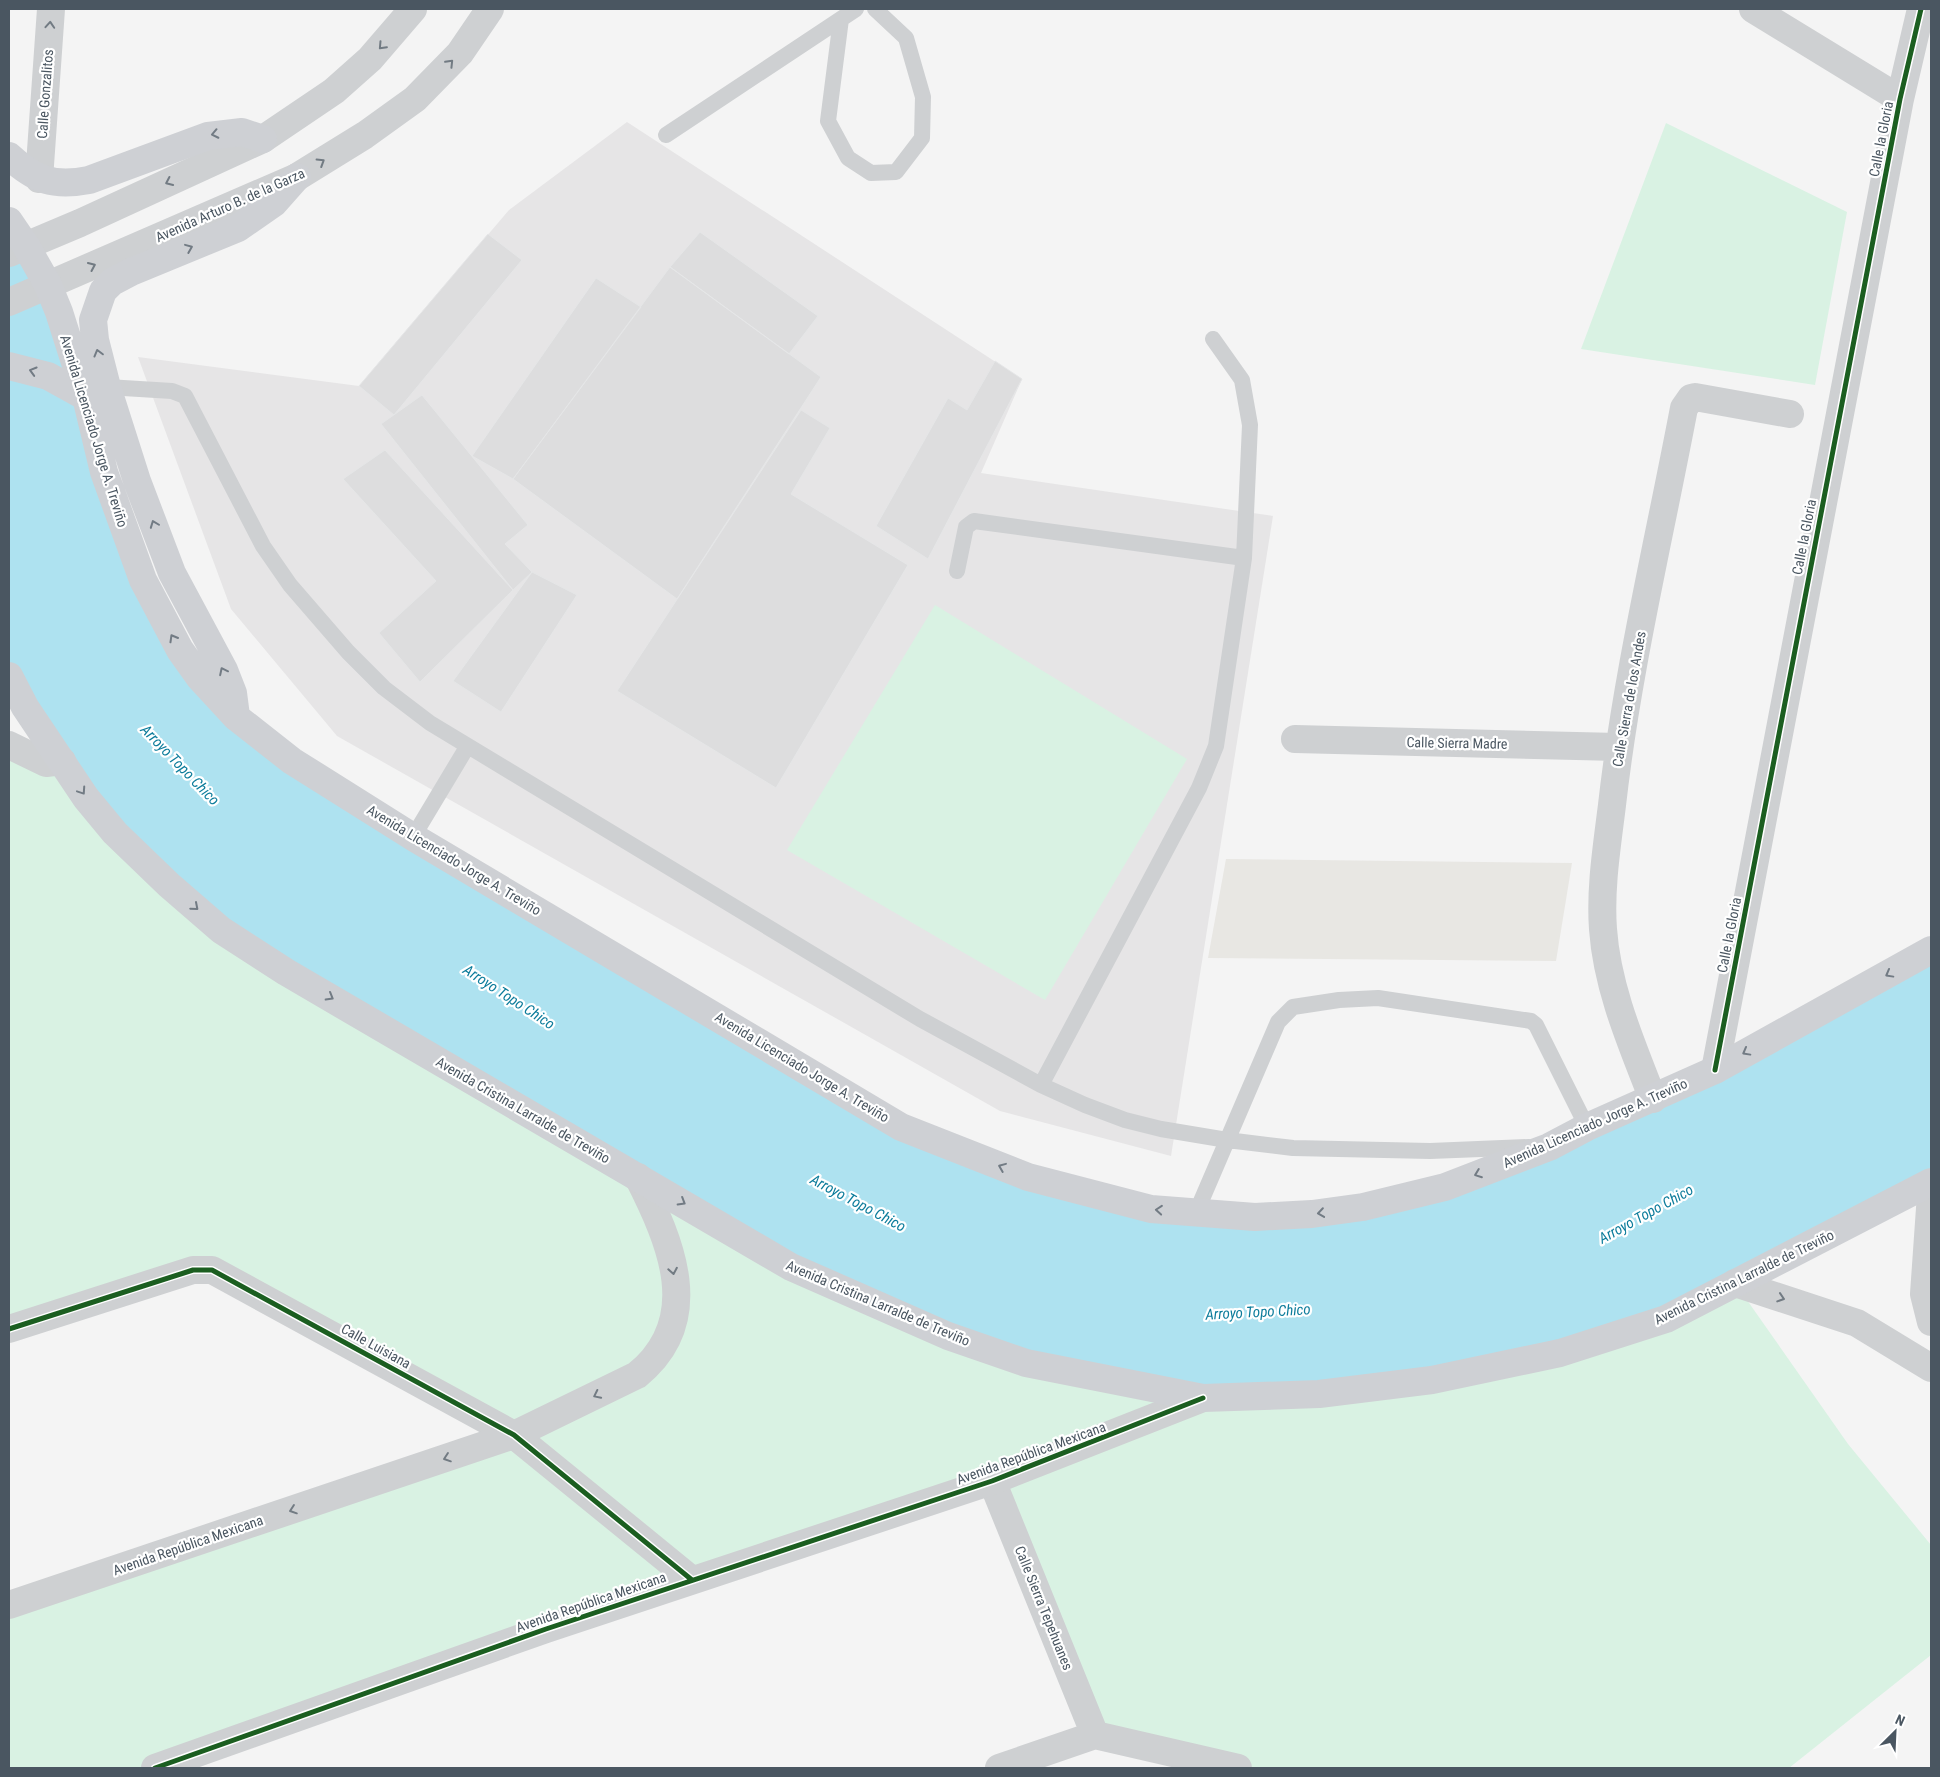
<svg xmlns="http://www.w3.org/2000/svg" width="1940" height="1777" font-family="'Roboto Condensed',sans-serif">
<rect width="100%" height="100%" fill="#f4f4f4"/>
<!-- commercial -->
<path fill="#e8e7e3" d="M 1226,859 L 1572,863 L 1556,961 L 1208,958 Z"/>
<!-- education -->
<path fill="#e6e5e6" d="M 627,122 L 1022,379 L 981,473 L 1273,516 L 1171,1156 L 1000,1111 L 337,736 L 231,609 L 138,357 L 359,386 L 509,210 Z"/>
<!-- green -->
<path fill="#d9f2e3" d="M 1666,123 L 1847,212 L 1815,385 L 1581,349 Z
M 935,605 L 1187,759 L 1045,1000 L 787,850 Z
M 9,741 L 791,1267 L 1735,1283 L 1848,1444 L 1931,1545 L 1931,1655 L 1789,1768 L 1238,1768 L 1095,1735 L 992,1482 L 184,1768 L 9,1768 L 9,1605 L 513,1436 L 221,1274 L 9,1330 Z"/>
<!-- water -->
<path fill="#aee2f0" d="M 9,221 L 26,246 L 143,580 L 236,717 L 901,1127 L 1151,1209 L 1312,1214 L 1549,1147 L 1931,948 L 1931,1182 L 1560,1353 L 1203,1398 L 1026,1363 L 879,1306 L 221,930 L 115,833 L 9,673 Z"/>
<!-- building -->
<path fill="#ddddde" stroke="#e5e6e7" d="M 700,232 L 818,316 L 789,354 L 670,267 Z
M 488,234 L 522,260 L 394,415 L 359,386 Z
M 670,267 L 821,377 L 677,599 L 513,479 Z
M 596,278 L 641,307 L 513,479 L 472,456 Z
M 995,361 L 1022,379 L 928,559 L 876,526 L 948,398 L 967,410 Z
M 422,395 L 528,525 L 505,544 L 532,572 L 513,590 L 381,424 Z
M 801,410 L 830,428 L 791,494 L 908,565 L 776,788 L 617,691 Z
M 385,450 L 513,590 L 420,682 L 379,633 L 436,581 L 343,479 Z
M 532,572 L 577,595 L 501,712 L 453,681 Z"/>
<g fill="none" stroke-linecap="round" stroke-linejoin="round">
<!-- service -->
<path stroke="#ced0d2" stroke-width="16" d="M 841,19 L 828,121 L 848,158 L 871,173 L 896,172 L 922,138 L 923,97 L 906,38 L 875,9
M 666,135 L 856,9
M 107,387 L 172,391 L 185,396 L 263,546 L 290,585 L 348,652 L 384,688 L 430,723 L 920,1019 L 1041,1085 L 1085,1105 L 1125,1120 L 1161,1129 L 1227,1140 L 1293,1148 L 1430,1151 L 1529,1147
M 957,571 L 966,527 L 974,521 L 1244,558
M 413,837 L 467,747
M 1041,1085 L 1199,788 L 1216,746 L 1244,558 L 1250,425 L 1242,380 L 1213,339
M 1196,1213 L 1278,1022 L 1293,1007 L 1339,1000 L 1378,998 L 1531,1021 L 1536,1025 L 1587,1127"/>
<!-- minor -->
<path stroke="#ced0d2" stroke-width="28" d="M 1753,9 L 1900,99
M 39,179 L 51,9
M 1295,739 L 1618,747
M 9,745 L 46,763 L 62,761
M 1715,1070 L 1900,99 L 1921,9
M 1653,1099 C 1632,1045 1607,988 1603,929 C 1600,888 1607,846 1612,805 C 1627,672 1659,540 1684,408 L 1691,398 L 1695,397 L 1790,414
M 1931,1194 L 1924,1294 L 1931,1322
M 1735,1283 L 1857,1323 L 1931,1368
M 9,1329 L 193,1270 L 212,1270 L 514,1435 L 692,1580
M 992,1481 L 1095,1735
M 999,1768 L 1095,1735 L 1238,1768"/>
<!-- tertiary -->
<path stroke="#ced0d2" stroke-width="28" d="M 9,253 L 80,223 L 263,139 L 334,91 L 370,59 L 413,9
M 9,302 L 297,177 L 365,135 L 415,99 L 460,53 L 490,9
M 9,1605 L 514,1435 L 637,1375 C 705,1320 671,1242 638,1177
M 155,1768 L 546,1629 L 992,1481 L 1203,1398"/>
<!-- secondary -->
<path stroke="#ced0d4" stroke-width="28" d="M 9,156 C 35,180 53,187 89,180 L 208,136 L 242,132 L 263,139
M 9,221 L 26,246 L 48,285 L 59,312 L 86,397 L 104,472 L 143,580 L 180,650 L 200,678 L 236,717 L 292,761 L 413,837 L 901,1127 L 1028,1177 L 1151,1209 L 1255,1217 L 1312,1214 L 1363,1207 L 1445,1187 L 1549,1147 L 1587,1127 L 1715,1070 L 1931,950
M 9,366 L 48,376 L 86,397
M 9,676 L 25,707 L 86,798 L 115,833 L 169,885 L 221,930 L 286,972 L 791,1267 L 948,1336 L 1026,1363 L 1203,1398 L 1319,1394 L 1432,1380 L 1560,1353 L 1666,1319 L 1931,1182
M 236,716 L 233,693 L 224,670 L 172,573 L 137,481 L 107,387 L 95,340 L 93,320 L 103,291 L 112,282 L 131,272 L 238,228 L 274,203 L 297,177"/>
<defs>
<path id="cycleway" d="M 1715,1070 L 1900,99 L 1921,9
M 9,1329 L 193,1270 L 212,1270 L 514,1435 L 692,1580
M 155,1768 L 546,1629 L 992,1481 L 1203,1398"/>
</defs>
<!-- cycleway casing -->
<use href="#cycleway" stroke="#fff" stroke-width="8"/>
<!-- cycleway -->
<use href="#cycleway" stroke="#1b5e20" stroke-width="5"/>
</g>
<!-- one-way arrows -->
<defs><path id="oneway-chevron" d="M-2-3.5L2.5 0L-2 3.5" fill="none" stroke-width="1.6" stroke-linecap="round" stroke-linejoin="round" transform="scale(1.25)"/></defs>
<g stroke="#727b83">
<use href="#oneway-chevron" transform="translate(50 25) rotate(-86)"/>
<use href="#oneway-chevron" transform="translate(382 46) rotate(133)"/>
<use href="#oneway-chevron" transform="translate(450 63) rotate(-46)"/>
<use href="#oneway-chevron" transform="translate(321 162) rotate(-32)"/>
<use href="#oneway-chevron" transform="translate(169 182) rotate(155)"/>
<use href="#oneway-chevron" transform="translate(92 266) rotate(-24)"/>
<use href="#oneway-chevron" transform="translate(673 1271) rotate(80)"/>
<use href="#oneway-chevron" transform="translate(1781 1298) rotate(18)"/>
<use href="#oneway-chevron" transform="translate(597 1395) rotate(154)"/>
<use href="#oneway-chevron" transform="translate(447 1458) rotate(161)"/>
<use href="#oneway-chevron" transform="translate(293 1510) rotate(161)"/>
</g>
<g stroke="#727b84">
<use href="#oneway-chevron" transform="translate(215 134) rotate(168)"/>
<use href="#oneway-chevron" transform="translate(189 248) rotate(-22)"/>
<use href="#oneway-chevron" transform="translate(98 353) rotate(-105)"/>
<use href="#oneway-chevron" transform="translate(33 371) rotate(-164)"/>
<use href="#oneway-chevron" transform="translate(154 524) rotate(-111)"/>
<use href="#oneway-chevron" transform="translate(173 638) rotate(-120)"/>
<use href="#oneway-chevron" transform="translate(223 671) rotate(-116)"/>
<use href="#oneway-chevron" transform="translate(82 791) rotate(56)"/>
<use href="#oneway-chevron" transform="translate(195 907) rotate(41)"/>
<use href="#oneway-chevron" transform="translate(1889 974) rotate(151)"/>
<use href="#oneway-chevron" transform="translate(330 997) rotate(30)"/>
<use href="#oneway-chevron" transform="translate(1746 1052) rotate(151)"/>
<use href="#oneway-chevron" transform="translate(1002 1167) rotate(-158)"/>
<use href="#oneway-chevron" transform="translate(1478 1174) rotate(159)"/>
<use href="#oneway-chevron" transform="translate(682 1202) rotate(31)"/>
<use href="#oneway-chevron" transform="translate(1159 1210) rotate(-175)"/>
<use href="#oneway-chevron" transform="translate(1321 1213) rotate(172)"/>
</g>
<g text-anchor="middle" stroke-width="4.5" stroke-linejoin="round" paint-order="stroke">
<!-- street labels -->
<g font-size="14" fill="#4a5661" stroke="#fff">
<text transform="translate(45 94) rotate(-86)" y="5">Calle Gonzalitos</text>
<text transform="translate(1881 139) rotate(-79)" y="5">Calle la Gloria</text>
<text transform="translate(230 205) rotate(-24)" y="5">Avenida Arturo B. de la Garza</text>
<text transform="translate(94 431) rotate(73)" y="5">Avenida Licenciado Jorge A. Treviño</text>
<text transform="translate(1804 537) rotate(-79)" y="5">Calle la Gloria</text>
<text transform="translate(1629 699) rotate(-80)" y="5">Calle Sierra de los Andes</text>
<text transform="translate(1457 743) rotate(1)" y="5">Calle Sierra Madre</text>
<text transform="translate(454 860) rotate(31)" y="5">Avenida Licenciado Jorge A. Treviño</text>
<text transform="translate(1729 935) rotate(-79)" y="5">Calle la Gloria</text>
<text transform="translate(802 1067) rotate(31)" y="5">Avenida Licenciado Jorge A. Treviño</text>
<text transform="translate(523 1110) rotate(30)" y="5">Avenida Cristina Larralde de Treviño</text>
<text transform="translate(1595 1123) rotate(-24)" y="5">Avenida Licenciado Jorge A. Treviño</text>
<text transform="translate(1744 1277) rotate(-26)" y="5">Avenida Cristina Larralde de Treviño</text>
<text transform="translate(878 1303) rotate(23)" y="5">Avenida Cristina Larralde de Treviño</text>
<text transform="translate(376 1346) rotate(29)" y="5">Calle Luisiana</text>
<text transform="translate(1031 1453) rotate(-20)" y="5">Avenida República Mexicana</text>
<text transform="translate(188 1545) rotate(-19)" y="5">Avenida República Mexicana</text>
<text transform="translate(591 1602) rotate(-19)" y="5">Avenida República Mexicana</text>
<text transform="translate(1044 1608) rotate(68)" y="5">Calle Sierra Tepehuanes</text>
</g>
<!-- water labels -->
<g font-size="15" font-style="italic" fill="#0c7c9b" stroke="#fff">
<text transform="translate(180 765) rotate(46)" y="5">Arroyo Topo Chico</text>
<text transform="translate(509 997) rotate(33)" y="5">Arroyo Topo Chico</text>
<text transform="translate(858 1203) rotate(28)" y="5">Arroyo Topo Chico</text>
<text transform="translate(1646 1214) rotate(-29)" y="5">Arroyo Topo Chico</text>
<text transform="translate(1258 1312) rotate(-3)" y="5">Arroyo Topo Chico</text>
</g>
</g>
<!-- border -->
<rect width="1940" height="1777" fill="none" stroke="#4a5661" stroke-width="20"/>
<!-- north arrow -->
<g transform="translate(1895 1732) rotate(24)" stroke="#ffffff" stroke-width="4" paint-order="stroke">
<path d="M0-4L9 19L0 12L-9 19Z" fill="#4a5661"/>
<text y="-8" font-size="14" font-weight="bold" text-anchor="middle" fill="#4a5661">N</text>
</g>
</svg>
